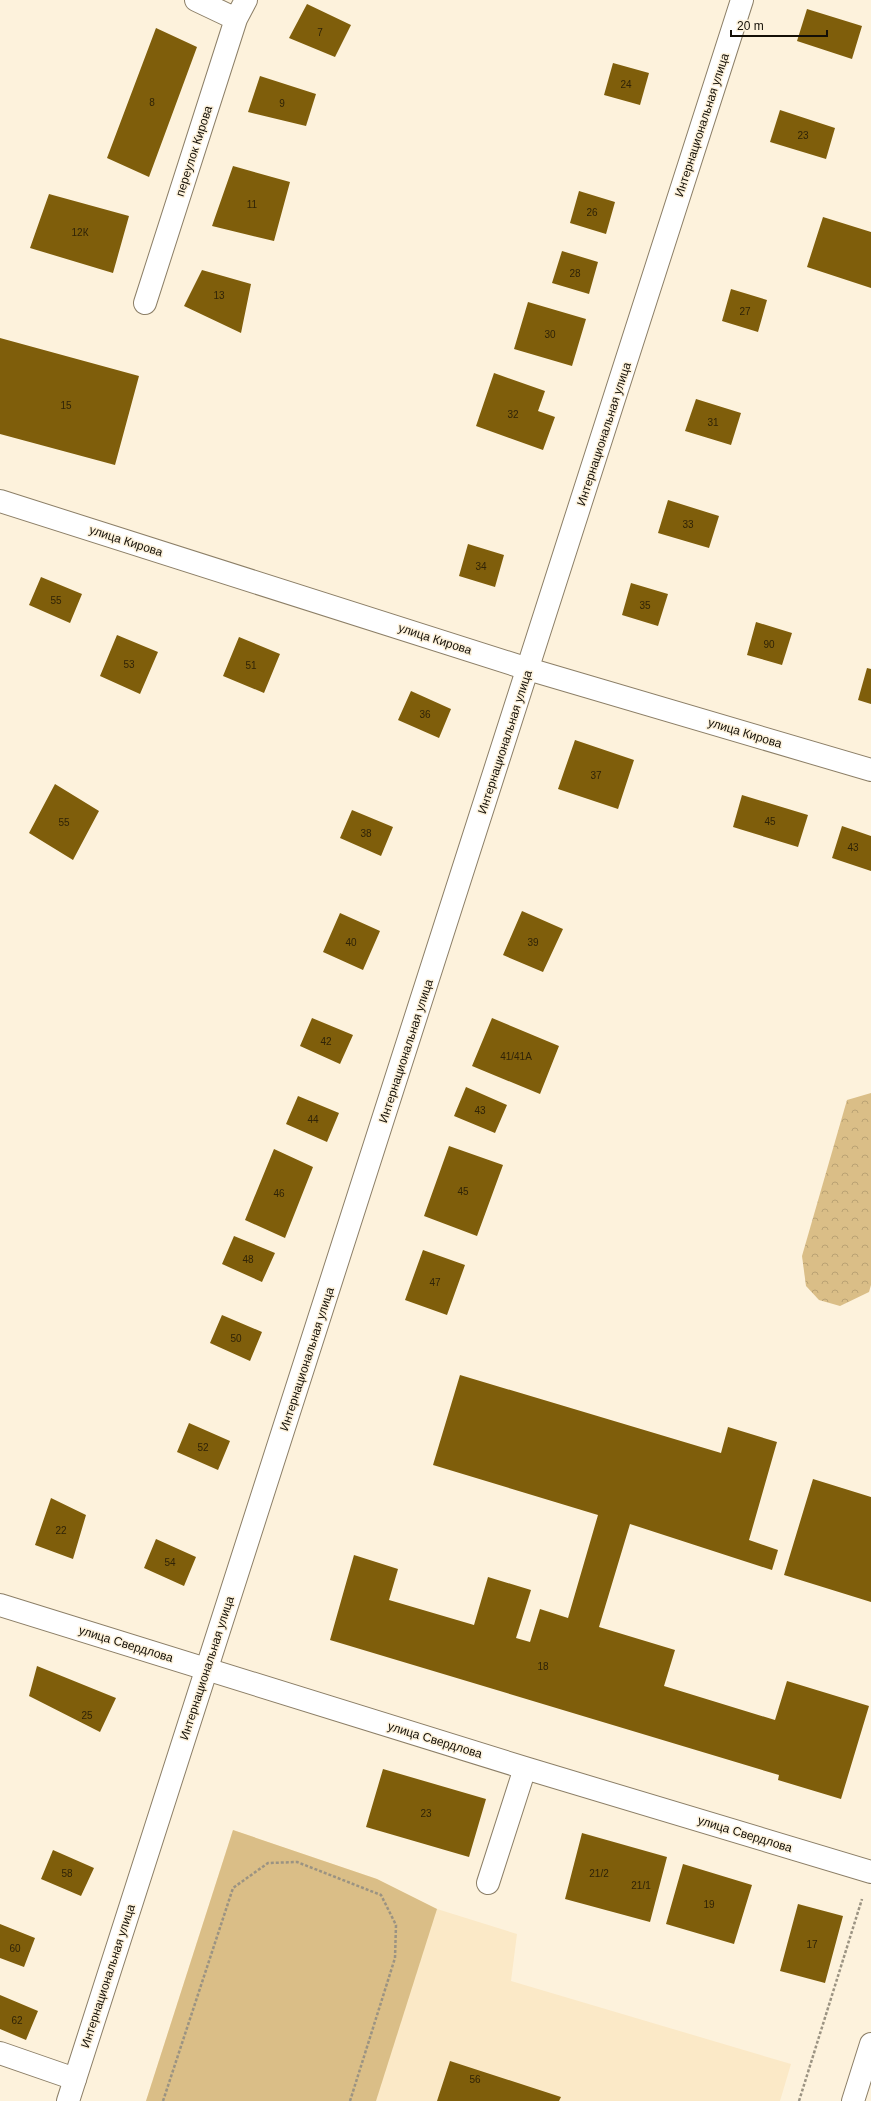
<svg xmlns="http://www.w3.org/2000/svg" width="871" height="2101" font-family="Arial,sans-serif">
<defs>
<pattern id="park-crowns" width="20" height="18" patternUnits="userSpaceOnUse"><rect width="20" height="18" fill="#dabe87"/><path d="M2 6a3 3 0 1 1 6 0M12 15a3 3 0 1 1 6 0" fill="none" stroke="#baa273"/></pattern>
</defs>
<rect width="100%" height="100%" fill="#fdf2dc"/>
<!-- built -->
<path fill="#fbe9c7" d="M 233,1830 L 377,1879 L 437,1909 L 517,1934 L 511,1981 L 791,2064 L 780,2101 L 146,2101 Z"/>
<!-- green -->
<path fill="#dabe87" d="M 233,1830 L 377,1879 L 437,1909 L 376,2101 L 146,2101 Z"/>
<!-- park -->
<path fill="url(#park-crowns)" d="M 871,1093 L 871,1285 L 869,1292 L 840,1306 L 819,1300 L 806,1286 L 802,1256 L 847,1100 Z"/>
<!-- building -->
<path fill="#7f5e0b" d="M 307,4 L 351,25 L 335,57 L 289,38 Z
M 807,9 L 862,26 L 852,59 L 797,41 Z
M 156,28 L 197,47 L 149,177 L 107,158 Z
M 613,63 L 649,73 L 640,105 L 604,95 Z
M 260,76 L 316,94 L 306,126 L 248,112 Z
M 780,110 L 835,128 L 826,159 L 770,142 Z
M 233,166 L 290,182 L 274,241 L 212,226 Z
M 579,191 L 615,202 L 606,234 L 570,223 Z
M 49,194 L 129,216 L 113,273 L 30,248 Z
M 823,217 L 871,232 L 871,288 L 807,267 Z
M 562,251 L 598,262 L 589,294 L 552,283 Z
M 202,270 L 251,284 L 241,333 L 184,306 Z
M 731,289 L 767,300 L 758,332 L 722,321 Z
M 528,302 L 586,319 L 572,366 L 514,349 Z
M 0,338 L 139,376 L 115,465 L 0,434 Z
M 494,373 L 545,391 L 538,411 L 555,417 L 543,450 L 476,426 Z
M 696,399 L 741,413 L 731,445 L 685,431 Z
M 668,500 L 719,516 L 709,548 L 658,533 Z
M 468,544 L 504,555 L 495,587 L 459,576 Z
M 41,577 L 82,594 L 70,623 L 29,605 Z
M 631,583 L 668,594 L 658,626 L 622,615 Z
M 756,622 L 792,633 L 782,665 L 747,655 Z
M 117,635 L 158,652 L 140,694 L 100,676 Z
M 239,637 L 280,654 L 264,693 L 223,676 Z
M 867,668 L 871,669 L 871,704 L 858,700 Z
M 411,691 L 451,709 L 439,738 L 398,720 Z
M 575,740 L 634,760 L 618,809 L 558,789 Z
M 55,784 L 99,811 L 73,860 L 29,833 Z
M 742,795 L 808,815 L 798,847 L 733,827 Z
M 352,810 L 393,827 L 381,856 L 340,838 Z
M 842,826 L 871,836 L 871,871 L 832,858 Z
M 522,911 L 563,929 L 543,972 L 503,955 Z
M 340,913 L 380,931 L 363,970 L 323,952 Z
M 312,1018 L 353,1035 L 340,1064 L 300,1046 Z
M 492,1018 L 559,1046 L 540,1094 L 472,1066 Z
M 466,1087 L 507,1105 L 495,1133 L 454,1116 Z
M 298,1096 L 339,1113 L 327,1142 L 286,1124 Z
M 449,1146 L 503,1165 L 477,1236 L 424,1216 Z
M 274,1149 L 313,1167 L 285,1238 L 245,1220 Z
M 234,1236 L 275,1253 L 262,1282 L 222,1264 Z
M 423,1250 L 465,1265 L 447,1315 L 405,1300 Z
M 222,1315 L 262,1332 L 250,1361 L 210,1343 Z
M 460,1375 L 721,1453 L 728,1427 L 777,1442 L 749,1540 L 778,1550 L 772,1570 L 630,1524 L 599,1627 L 675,1650 L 664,1686 L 775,1720 L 787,1681 L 869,1706 L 841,1799 L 778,1780 L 779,1775 L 330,1640 L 354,1555 L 398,1569 L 389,1600 L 474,1625 L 488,1577 L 531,1590 L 516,1638 L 530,1642 L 540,1609 L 568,1618 L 598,1515 L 433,1465 Z
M 189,1423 L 230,1441 L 218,1470 L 177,1452 Z
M 813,1479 L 871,1497 L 871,1602 L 784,1575 Z
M 51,1498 L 86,1515 L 73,1559 L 35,1545 Z
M 156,1539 L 196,1557 L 184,1586 L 144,1568 Z
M 37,1666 L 116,1698 L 100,1732 L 29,1696 Z
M 383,1769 L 486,1799 L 469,1857 L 366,1827 Z
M 582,1833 L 667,1857 L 650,1922 L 565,1899 Z
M 53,1850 L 94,1868 L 81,1896 L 41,1879 Z
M 683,1864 L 752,1885 L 734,1944 L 666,1924 Z
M 798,1904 L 843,1916 L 825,1983 L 780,1971 Z
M 0,1924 L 35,1938 L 24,1967 L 0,1958 Z
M 0,1995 L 38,2011 L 26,2040 L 0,2029 Z
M 450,2061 L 561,2097 L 559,2101 L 437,2101 Z"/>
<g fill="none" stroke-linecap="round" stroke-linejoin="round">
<defs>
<path id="minor" d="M 196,0 L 236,19
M 145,303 L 236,19 L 246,0
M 0,501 L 528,669 L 871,770
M 0,1605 L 525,1768 L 871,1872
M 488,1883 L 525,1768
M 0,2053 L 75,2079"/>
<path id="major" d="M 68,2101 L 742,0
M 853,2101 L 871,2044"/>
</defs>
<!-- minor casing -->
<use href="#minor" stroke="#8c7f67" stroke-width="24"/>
<!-- major casing -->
<use href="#major" stroke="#8c7f67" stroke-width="24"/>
<!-- path -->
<path stroke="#9b9382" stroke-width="2.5" stroke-dasharray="3 2" stroke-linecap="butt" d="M 163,2101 L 233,1888 L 268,1863 L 297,1862 L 381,1895 L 396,1925 L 395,1958 L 350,2101
M 799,2101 L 862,1899"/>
<!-- minor -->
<use href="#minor" stroke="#fff" stroke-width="22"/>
<!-- major -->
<use href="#major" stroke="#fff" stroke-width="22"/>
</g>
<g text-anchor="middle" stroke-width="3" stroke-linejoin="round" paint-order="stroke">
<!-- number labels -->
<g font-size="10" fill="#2f2307">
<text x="320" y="36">7</text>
<text x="626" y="88">24</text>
<text x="152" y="106">8</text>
<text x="282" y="107">9</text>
<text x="803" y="139">23</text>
<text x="252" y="208">11</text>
<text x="592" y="216">26</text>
<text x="80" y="236">12К</text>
<text x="575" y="277">28</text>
<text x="219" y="299">13</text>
<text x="745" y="315">27</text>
<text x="550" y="338">30</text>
<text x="66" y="409">15</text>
<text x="513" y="418">32</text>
<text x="713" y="426">31</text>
<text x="688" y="528">33</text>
<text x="481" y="570">34</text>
<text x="56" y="604">55</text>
<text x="645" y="609">35</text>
<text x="769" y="648">90</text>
<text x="129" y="668">53</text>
<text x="251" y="669">51</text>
<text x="425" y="718">36</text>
<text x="596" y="779">37</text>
<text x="770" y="825">45</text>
<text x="64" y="826">55</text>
<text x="366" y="837">38</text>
<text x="853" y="851">43</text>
<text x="351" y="946">40</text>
<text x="533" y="946">39</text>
<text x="326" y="1045">42</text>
<text x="516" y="1060">41/41А</text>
<text x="480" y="1114">43</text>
<text x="313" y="1123">44</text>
<text x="463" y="1195">45</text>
<text x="279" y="1197">46</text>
<text x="248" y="1263">48</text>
<text x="435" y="1286">47</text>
<text x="236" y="1342">50</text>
<text x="203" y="1451">52</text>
<text x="61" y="1534">22</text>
<text x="170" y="1566">54</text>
<text x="543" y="1670">18</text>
<text x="87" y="1719">25</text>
<text x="426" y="1817">23</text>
<text x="67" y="1877">58</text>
<text x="599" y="1877">21/2</text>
<text x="641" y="1889">21/1</text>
<text x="709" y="1908">19</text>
<text x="812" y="1948">17</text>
<text x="15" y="1952">60</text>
<text x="17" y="2024">62</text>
<text x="475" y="2083">56</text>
</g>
<!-- street labels -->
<g font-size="12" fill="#140f06" stroke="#fdf2dc">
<text transform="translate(702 125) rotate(-72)" y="4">Интернациональная улица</text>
<text transform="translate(194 151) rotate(-72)" y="4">переулок Кирова</text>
<text transform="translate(604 434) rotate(-72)" y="4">Интернациональная улица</text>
<text transform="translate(126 541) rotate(18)" y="4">улица Кирова</text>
<text transform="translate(435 639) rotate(18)" y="4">улица Кирова</text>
<text transform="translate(745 733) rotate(17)" y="4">улица Кирова</text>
<text transform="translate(505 742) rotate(-72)" y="4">Интернациональная улица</text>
<text transform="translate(406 1051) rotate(-72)" y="4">Интернациональная улица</text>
<text transform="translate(307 1359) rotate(-72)" y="4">Интернациональная улица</text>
<text transform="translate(126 1644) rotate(17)" y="4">улица Свердлова</text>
<text transform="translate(207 1668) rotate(-72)" y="4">Интернациональная улица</text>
<text transform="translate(435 1740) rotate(17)" y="4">улица Свердлова</text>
<text transform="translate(745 1834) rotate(17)" y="4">улица Свердлова</text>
<text transform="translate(108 1976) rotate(-72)" y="4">Интернациональная улица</text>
</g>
</g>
<!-- scale -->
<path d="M731 30v6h96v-6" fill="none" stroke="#140f06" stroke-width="2"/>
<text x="737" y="30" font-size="12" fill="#140f06" stroke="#fdf2dc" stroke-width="3" paint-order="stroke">20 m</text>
</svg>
